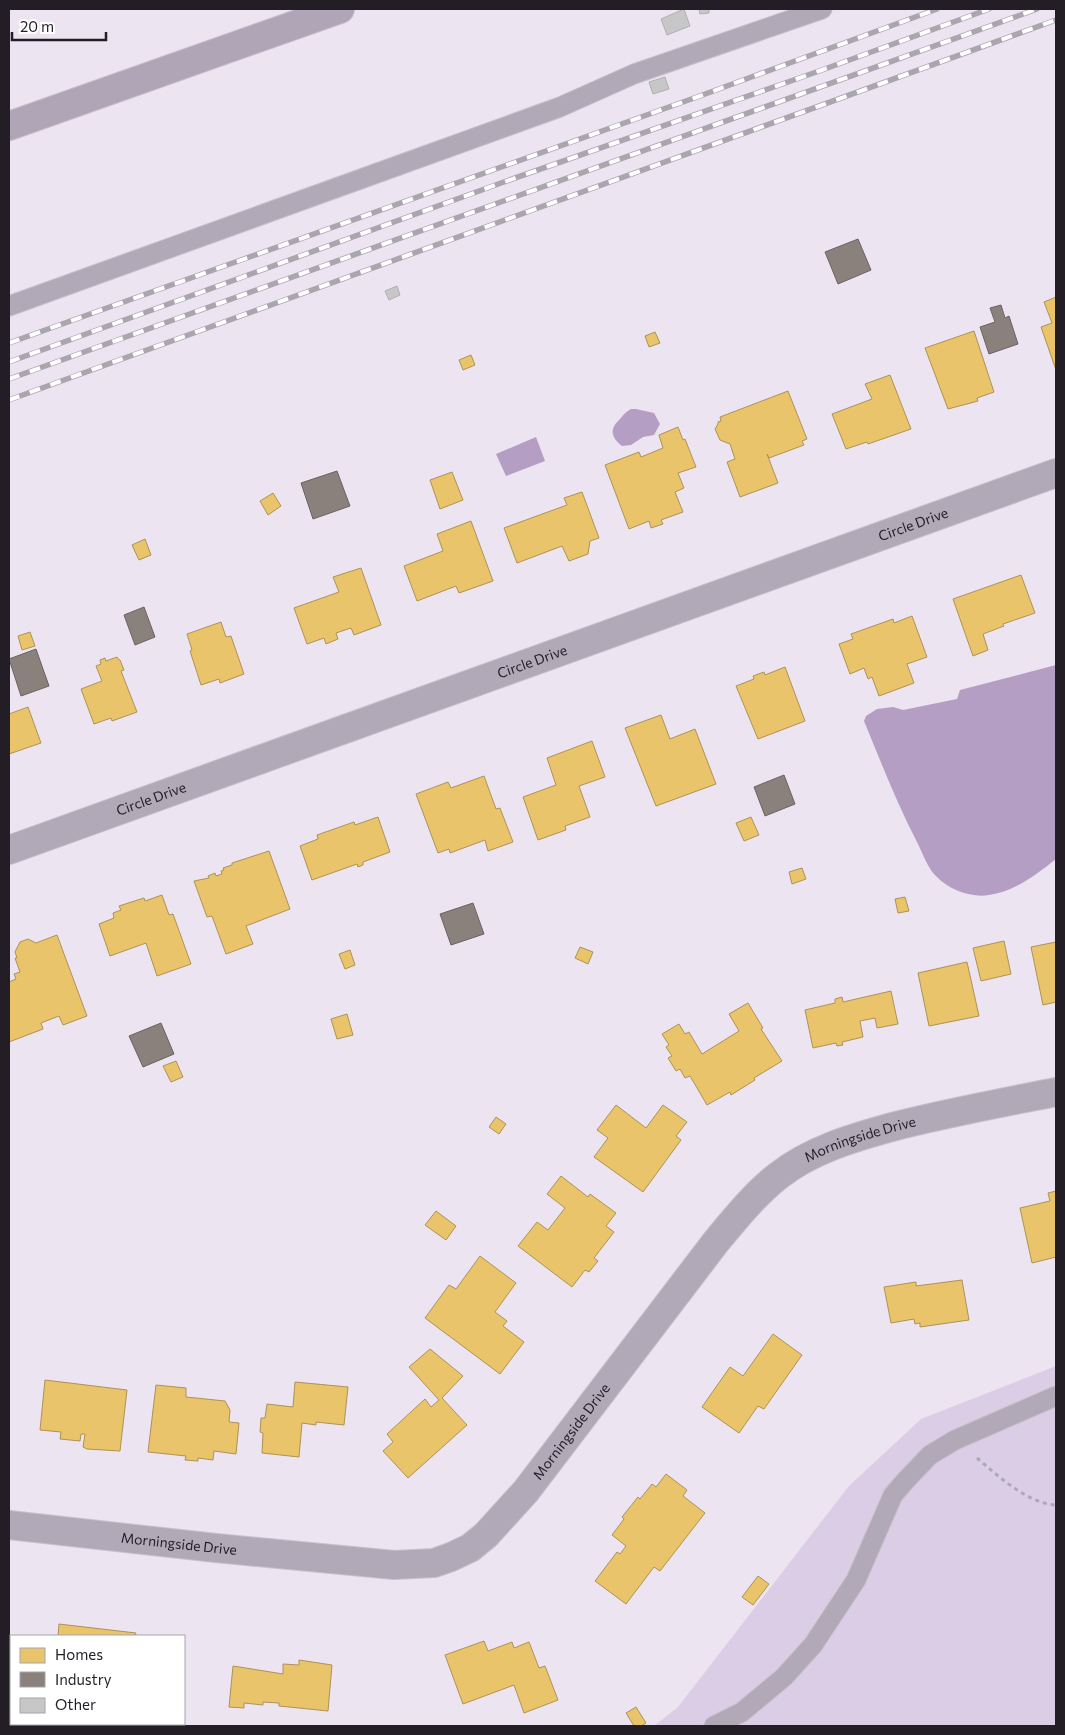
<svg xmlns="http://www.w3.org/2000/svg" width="1065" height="1735" font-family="Commissioner,sans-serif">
<rect width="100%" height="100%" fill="#ece4f1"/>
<!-- green -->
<path fill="#dccde6" d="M 1056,1366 L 1056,1726 L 654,1726 L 678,1707 L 849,1486 L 921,1419 Z"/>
<!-- water -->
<path fill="#b59ec3" d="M 631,409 L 636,409 L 654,413 L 660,424 L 654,435 L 643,437 L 631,445 L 622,446 C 612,438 609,430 618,421 C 623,416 625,412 631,409 Z
M 536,437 L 545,461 L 506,476 L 496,454 Z
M 1056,665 L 1056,859 C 1037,874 1014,892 989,895 C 972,898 949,890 937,877 C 928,869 923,854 918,844 C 897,804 881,762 864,721 L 866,716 L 877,709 L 893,707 L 903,710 L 957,699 L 960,690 Z"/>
<!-- homes -->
<path fill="#e9c46a" stroke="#ae9256" d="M 1056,297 L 1056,370 L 1041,327 L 1052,323 L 1044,302 Z
M 974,331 L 994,392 L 977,398 L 978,401 L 948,409 L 925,348 Z
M 655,332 L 660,343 L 649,347 L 645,336 Z
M 471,355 L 475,365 L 463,370 L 459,360 Z
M 890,375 L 911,429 L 868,444 L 867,442 L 846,449 L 832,414 L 872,399 L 865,384 Z
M 788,391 L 807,439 L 802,441 L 804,445 L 769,458 L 767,454 L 778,483 L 740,497 L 727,462 L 735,459 L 730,444 L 720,440 L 715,429 L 718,424 L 718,422 L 721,421 L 720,417 Z
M 678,427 L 683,440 L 685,439 L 696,467 L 678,473 L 684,488 L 675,492 L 683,512 L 661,520 L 663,524 L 651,528 L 649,521 L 629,529 L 605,465 L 639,452 L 641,457 L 663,448 L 659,435 Z
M 452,472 L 463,500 L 440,509 L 430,480 Z
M 582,492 L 599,538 L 590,541 L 588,554 L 569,561 L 562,546 L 517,563 L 504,528 L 567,505 L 564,498 Z
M 273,493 L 281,506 L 268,515 L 260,501 Z
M 471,521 L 493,581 L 459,593 L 456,586 L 417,601 L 404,566 L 443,551 L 437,534 Z
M 145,539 L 151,555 L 139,560 L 132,545 Z
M 361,568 L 381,625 L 354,635 L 351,628 L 336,633 L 338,639 L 326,644 L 324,638 L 307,644 L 294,608 L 339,592 L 333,577 Z
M 1021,575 L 1035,613 L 1003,624 L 1004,626 L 983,634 L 988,650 L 973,656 L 953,599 Z
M 912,616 L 927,657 L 907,664 L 914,683 L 879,696 L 872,677 L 868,679 L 864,668 L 850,674 L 839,644 L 853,639 L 851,634 L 893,619 L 894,623 Z
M 221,622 L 226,637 L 231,636 L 244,674 L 220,683 L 219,679 L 201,685 L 190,651 L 192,650 L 187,634 Z
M 30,632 L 35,646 L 22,650 L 18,636 Z
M 117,657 L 119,660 L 120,660 L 124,670 L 121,671 L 137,712 L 112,721 L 111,718 L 94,724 L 81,689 L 102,681 L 96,666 L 101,664 L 100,660 L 105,658 L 106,661 Z
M 785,667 L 805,721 L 758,739 L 736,686 L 754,679 L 753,676 L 764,672 L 765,675 Z
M 28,707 L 41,743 L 9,754 L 9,714 Z
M 661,715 L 670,739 L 695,729 L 716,784 L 656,806 L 625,728 Z
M 592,741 L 605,777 L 579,786 L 590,817 L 565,826 L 566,830 L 538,840 L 523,797 L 556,785 L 547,758 Z
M 484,776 L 496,809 L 500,808 L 513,842 L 488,851 L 485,840 L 450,853 L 449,849 L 438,853 L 416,794 L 448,782 L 451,788 Z
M 378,817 L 390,852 L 363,862 L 363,865 L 358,867 L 357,864 L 312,880 L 300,846 L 318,839 L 317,835 L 354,822 L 355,825 Z
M 751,817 L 759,835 L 744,841 L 736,823 Z
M 269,851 L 290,909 L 246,926 L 253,944 L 226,954 L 212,916 L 207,917 L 194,881 L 209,878 L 208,876 L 215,873 L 216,876 L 222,874 L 221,871 L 224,870 L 223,868 L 232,865 L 232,863 Z
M 802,868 L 806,879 L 792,884 L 789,872 Z
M 162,895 L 169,915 L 173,914 L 191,964 L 157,976 L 146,943 L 110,956 L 99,924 L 114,918 L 113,913 L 121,910 L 119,906 L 144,898 L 145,901 Z
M 905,897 L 909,911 L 898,913 L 895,899 Z
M 57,935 L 87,1016 L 63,1025 L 59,1016 L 41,1023 L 43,1029 L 9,1042 L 9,982 L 16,979 L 14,974 L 20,972 L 15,958 L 17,958 L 15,952 L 20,942 L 28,939 L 36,943 Z
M 1004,941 L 1011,974 L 981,981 L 973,948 Z
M 1056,942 L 1056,1002 L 1043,1005 L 1031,947 Z
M 580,947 L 593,952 L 588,964 L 575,958 Z
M 350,950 L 355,965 L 345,969 L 339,954 Z
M 967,962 L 979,1016 L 929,1026 L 918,973 Z
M 891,991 L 898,1024 L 877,1028 L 875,1018 L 860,1021 L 863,1037 L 842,1042 L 843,1045 L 837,1046 L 836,1043 L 813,1048 L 805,1010 L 835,1003 L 835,999 L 842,997 L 843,1002 Z
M 748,1003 L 763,1028 L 761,1029 L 782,1061 L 754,1078 L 755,1080 L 731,1095 L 730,1092 L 707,1105 L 690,1076 L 685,1078 L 680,1069 L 676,1071 L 668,1058 L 672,1056 L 666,1047 L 669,1045 L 662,1034 L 679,1024 L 685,1034 L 689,1032 L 702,1054 L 739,1031 L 729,1014 Z
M 347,1014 L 353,1035 L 337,1039 L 331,1019 Z
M 176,1061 L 183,1077 L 171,1082 L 163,1066 Z
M 616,1105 L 646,1128 L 663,1105 L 687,1122 L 676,1136 L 681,1140 L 643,1192 L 594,1157 L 608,1138 L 597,1130 Z
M 496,1117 L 506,1124 L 499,1134 L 489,1127 Z
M 561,1176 L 588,1197 L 590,1194 L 616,1213 L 606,1226 L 614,1232 L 594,1258 L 598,1261 L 589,1272 L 585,1270 L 572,1287 L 518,1246 L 537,1222 L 548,1230 L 565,1208 L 547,1194 Z
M 1056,1191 L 1056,1257 L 1032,1263 L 1020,1208 L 1050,1201 L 1048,1193 Z
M 436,1211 L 456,1226 L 446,1240 L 425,1225 Z
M 480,1256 L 516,1283 L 495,1312 L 507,1321 L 503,1326 L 524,1342 L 500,1374 L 425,1318 L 449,1285 L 456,1289 Z
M 962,1280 L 969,1320 L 920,1327 L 920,1323 L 915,1324 L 914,1319 L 891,1323 L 884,1287 L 916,1282 L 916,1286 Z
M 773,1334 L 802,1355 L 764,1409 L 758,1406 L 739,1433 L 702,1407 L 730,1367 L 743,1376 Z
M 430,1349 L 463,1376 L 442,1398 L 467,1425 L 408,1478 L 383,1451 L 393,1442 L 387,1434 L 425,1399 L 431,1407 L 439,1400 L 409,1367 Z
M 45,1380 L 127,1390 L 120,1451 L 87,1449 L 83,1447 L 85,1434 L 81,1434 L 80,1441 L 60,1439 L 61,1432 L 40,1430 Z
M 295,1382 L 348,1387 L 344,1425 L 316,1422 L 316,1425 L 302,1423 L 299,1457 L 262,1453 L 263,1433 L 260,1432 L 261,1418 L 265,1418 L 267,1404 L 293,1407 Z
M 156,1385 L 186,1388 L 186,1397 L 225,1401 L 230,1410 L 229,1422 L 239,1423 L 236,1454 L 214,1451 L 213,1460 L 198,1458 L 198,1461 L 185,1460 L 186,1456 L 148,1452 Z
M 666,1474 L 687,1490 L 683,1496 L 705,1513 L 660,1571 L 654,1567 L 626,1604 L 595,1581 L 617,1552 L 620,1554 L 626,1546 L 612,1535 L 624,1519 L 622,1517 L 638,1497 L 640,1499 L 652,1484 L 656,1487 Z
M 758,1576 L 769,1584 L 753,1605 L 742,1597 Z
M 59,1624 L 136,1633 L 135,1636 L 58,1636 Z
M 484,1641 L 488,1651 L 512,1642 L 514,1648 L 529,1642 L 539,1668 L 545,1666 L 558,1700 L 524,1713 L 514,1685 L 463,1704 L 445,1655 Z
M 299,1660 L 332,1665 L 328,1711 L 279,1706 L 279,1703 L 263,1702 L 263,1705 L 244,1703 L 244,1708 L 229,1707 L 233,1666 L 283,1674 L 283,1664 L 299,1665 Z
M 636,1707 L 646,1723 L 641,1726 L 634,1726 L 626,1713 Z"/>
<!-- industry -->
<path fill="#8a817c" stroke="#6b6362" d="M 858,239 L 871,270 L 838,284 L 825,252 Z
M 1001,305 L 1005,318 L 1009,316 L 1018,344 L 989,354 L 980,327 L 995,322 L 990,308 Z
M 337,471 L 350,506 L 313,519 L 301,483 Z
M 144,607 L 155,637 L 135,645 L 124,615 Z
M 36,649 L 49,686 L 21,696 L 9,659 Z
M 784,775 L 795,804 L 765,816 L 754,787 Z
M 473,903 L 484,934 L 451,945 L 440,914 Z
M 161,1023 L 174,1054 L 143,1067 L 129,1036 Z"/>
<!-- building -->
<path fill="#c8c7c8" stroke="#b0afb1" d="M 684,9 L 690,26 L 667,35 L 661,19 Z
M 699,9 L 709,9 L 709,13 L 700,14 Z
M 665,77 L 669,89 L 653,94 L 649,82 Z
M 397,286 L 400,295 L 389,300 L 385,291 Z"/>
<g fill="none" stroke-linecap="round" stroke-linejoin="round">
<defs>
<path id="lane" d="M 9,306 L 560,107 L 634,74 L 822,9
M 714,1726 L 742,1712 L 784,1677 L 813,1645 L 856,1580 L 893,1495 L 907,1479 L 930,1455 L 955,1440 L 1056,1396"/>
<g id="street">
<path id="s1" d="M 9,850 L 1056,473"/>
<path id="s2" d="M 9,1525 L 216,1548 L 394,1565 L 434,1563 L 451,1557 L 470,1548 L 486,1535 L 526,1491 L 715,1243 C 734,1220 754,1195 778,1176 C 811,1150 852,1138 892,1127 C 946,1113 1001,1103 1056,1092"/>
</g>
<path id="highway" d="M 9,126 L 340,9"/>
</defs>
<!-- lane casing -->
<use href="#lane" stroke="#c7c1cc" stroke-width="21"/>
<!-- street casing -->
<use href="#street" stroke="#c7c1cc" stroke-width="30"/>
<!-- highway casing -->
<use href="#highway" stroke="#c7c1cc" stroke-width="30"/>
<!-- path -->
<path stroke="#afa8b3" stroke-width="3" stroke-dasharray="4 4" stroke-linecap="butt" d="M 977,1458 C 997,1475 1028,1504 1056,1505"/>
<!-- lane -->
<use href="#lane" stroke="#b1a9b7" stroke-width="19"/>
<!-- street -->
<use href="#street" stroke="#b1a9b7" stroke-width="28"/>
<!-- highway -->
<use href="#highway" stroke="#b0a5b6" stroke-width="28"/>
<defs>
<path id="rail" d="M 9,343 L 697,97 L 937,9
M 9,362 L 501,183 L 822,70 L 989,9
M 9,379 L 1037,9
M 9,400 L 1056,20"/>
</defs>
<!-- rail casing -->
<use href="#rail" stroke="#aba5b0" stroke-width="5.5"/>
<!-- rail -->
<use href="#rail" stroke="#fff" stroke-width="4" stroke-dasharray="11" stroke-linecap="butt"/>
</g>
<g text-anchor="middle" stroke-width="5" stroke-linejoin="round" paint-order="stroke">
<!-- street labels -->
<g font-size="14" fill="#231e26" stroke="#fff">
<text dy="5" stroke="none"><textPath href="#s1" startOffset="961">Circle Drive</textPath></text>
<text dy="5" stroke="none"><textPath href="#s1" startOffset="556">Circle Drive</textPath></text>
<text dy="5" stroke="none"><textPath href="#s1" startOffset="151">Circle Drive</textPath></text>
<text dy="5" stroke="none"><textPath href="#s2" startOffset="1041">Morningside Drive</textPath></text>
<text dy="5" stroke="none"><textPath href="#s2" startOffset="621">Morningside Drive</textPath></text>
<text dy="5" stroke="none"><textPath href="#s2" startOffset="171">Morningside Drive</textPath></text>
</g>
</g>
<!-- border -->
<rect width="1065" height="1735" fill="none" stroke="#231e26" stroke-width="20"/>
<!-- legend -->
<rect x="10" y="1635" width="175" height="90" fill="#ffffff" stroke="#a7a5a8"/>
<rect x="20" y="1648" width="25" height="15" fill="#e9c46a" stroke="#a7a5a8"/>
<text x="55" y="1660" font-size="15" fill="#231e26">Homes</text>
<rect x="20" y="1672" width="25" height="15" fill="#8a817c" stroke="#a7a5a8"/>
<text x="55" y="1685" font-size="15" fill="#231e26">Industry</text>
<rect x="20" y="1698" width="25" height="15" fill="#c8c7c8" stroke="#a7a5a8"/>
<text x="55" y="1710" font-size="15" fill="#231e26">Other</text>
<!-- scale -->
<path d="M12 32v8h94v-8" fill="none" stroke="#231e26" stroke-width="2.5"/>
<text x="20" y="32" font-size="15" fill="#231e26" stroke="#ffffff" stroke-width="4" paint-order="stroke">20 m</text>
</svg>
